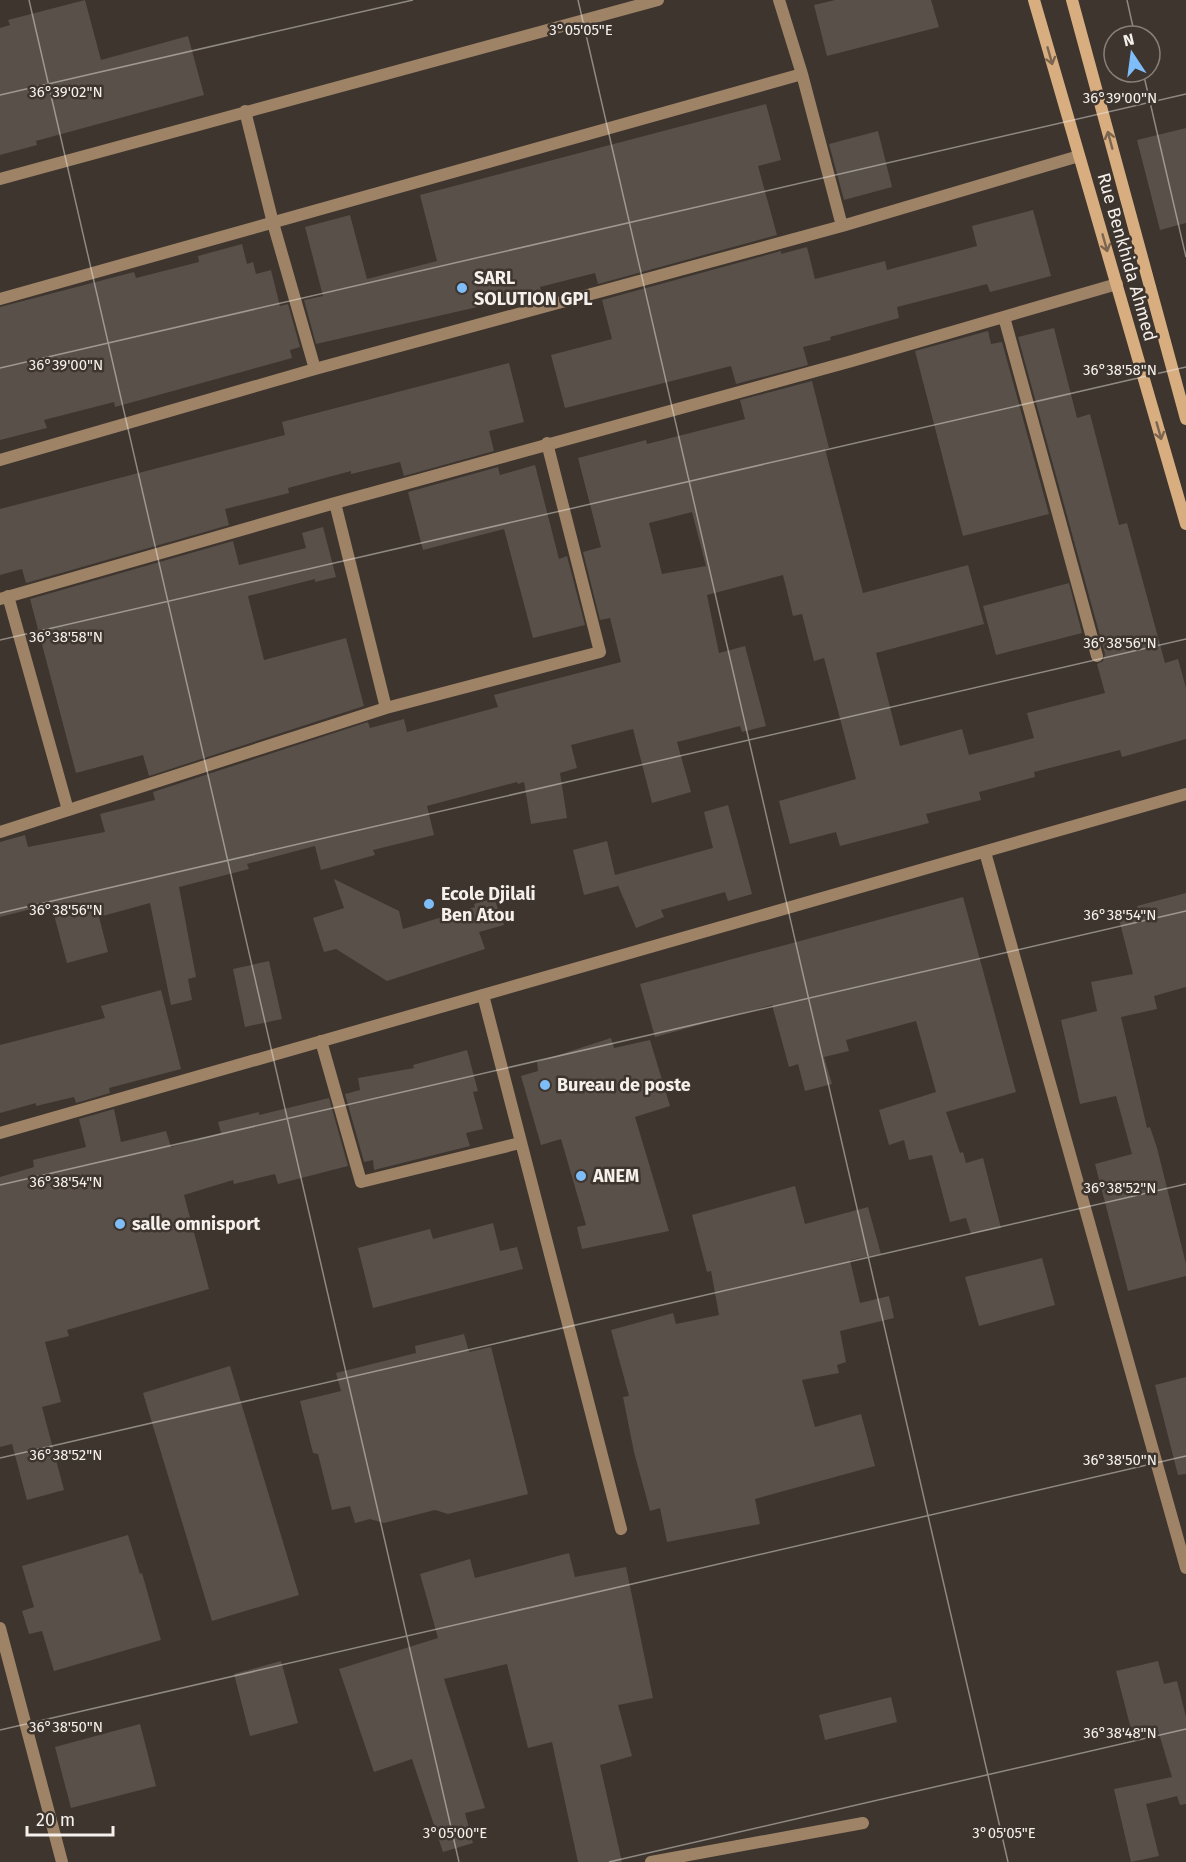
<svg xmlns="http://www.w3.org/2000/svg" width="1186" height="1862" font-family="'Fira Sans',sans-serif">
<rect width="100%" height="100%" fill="#3d352e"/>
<!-- building -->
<path fill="#595149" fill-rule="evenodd" d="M 85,0 L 101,60 L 188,36 L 204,95 L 36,141 L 37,145 L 0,155 L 0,28 L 10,25 L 8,20 Z
M 835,0 L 931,0 L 939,27 L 827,56 L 814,5 Z
M 766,104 L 781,160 L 758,166 L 777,235 L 598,284 L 595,273 L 540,287 L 541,291 L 495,303 L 316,344 L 304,300 L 323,296 L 305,227 L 350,215 L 367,279 L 437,261 L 420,195 Z
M 1186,128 L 1186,223 L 1160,230 L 1137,140 Z
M 878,131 L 892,187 L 844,200 L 829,144 Z
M 1033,210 L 1051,276 L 990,292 L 987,284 L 897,307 L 899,318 L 830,337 L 831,340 L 803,347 L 808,365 L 736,384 L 731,366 L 565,408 L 551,355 L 612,339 L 602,300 L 781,251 L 781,254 L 807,247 L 815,279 L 885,261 L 887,270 L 977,246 L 972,226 Z
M 242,244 L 247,264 L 253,262 L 256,274 L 271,270 L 280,306 L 288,304 L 300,347 L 290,350 L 292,358 L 115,407 L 114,402 L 44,420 L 47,428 L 0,440 L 0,307 L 134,272 L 136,278 L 199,262 L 198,256 Z
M 1054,328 L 1077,418 L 1090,414 L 1119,525 L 1127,523 L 1165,663 L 1178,659 L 1186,688 L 1186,739 L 1122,757 L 1120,750 L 1034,772 L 1035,777 L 979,792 L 981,800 L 926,814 L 929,823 L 840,846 L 836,832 L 790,844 L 779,801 L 856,779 L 824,658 L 814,661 L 802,614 L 793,616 L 783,575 L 707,595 L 719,653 L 745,646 L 766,726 L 742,732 L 740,726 L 677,742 L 691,792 L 652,803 L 633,729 L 571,745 L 577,768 L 560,773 L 567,818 L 531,824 L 524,782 L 518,784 L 517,782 L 427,806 L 434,835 L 373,850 L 375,855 L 321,870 L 315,846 L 247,864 L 249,869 L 179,887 L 196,977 L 188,979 L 192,1000 L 171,1005 L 150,903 L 99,917 L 108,952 L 67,963 L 51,904 L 0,917 L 0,842 L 25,835 L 28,847 L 105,832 L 100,814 L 155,800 L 153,792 L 368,722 L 370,728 L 404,719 L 407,732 L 498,707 L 494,695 L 621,662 L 610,618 L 600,620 L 583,552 L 601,547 L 578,458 L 646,440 L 647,444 L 745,419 L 740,400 L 812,381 L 829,448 L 825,449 L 863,593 L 968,565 L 984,624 L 876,653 L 900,746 L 962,729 L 969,755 L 1034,738 L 1027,713 L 1105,693 L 1097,664 L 1103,661 L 1105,654 L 1018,337 ZM 692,512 L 706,566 L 662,574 L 649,523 Z
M 988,331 L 991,344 L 1002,342 L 1049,514 L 963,536 L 915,351 Z
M 509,363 L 524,422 L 489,431 L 494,451 L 404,476 L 400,462 L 351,474 L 351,471 L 288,488 L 289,493 L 225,509 L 229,525 L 26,583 L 22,569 L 0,575 L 0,509 L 285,435 L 282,422 Z
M 535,465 L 559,559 L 567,556 L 585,625 L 533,638 L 504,529 L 423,550 L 408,492 L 498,467 L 500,475 Z
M 323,527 L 336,577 L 315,582 L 315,579 L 248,596 L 264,660 L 346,638 L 364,706 L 149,776 L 143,755 L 76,773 L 30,599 L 233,541 L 239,565 L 306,548 L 302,533 Z
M 1069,583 L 1082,633 L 996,655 L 983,606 Z
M 728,805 L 752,894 L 728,901 L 725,892 L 661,910 L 664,917 L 636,928 L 617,883 L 618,886 L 584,895 L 573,850 L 607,841 L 615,875 L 713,848 L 704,812 Z
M 334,879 L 399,911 L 403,929 L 475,907 L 474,904 L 494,898 L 504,925 L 479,932 L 485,949 L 387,981 L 336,949 L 324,952 L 313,918 L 344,908 Z
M 1186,893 L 1186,987 L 1154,996 L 1157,1009 L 1121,1017 L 1147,1128 L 1150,1127 L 1157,1148 L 1186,1264 L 1186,1276 L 1128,1291 L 1095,1164 L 1132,1154 L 1116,1096 L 1080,1104 L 1061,1020 L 1097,1011 L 1091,982 L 1133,974 L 1118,915 L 1139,914 L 1137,906 Z
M 963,897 L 1016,1092 L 946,1112 L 960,1153 L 963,1152 L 966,1163 L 983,1158 L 1001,1228 L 971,1234 L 966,1218 L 950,1222 L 932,1155 L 909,1160 L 904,1140 L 889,1145 L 879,1110 L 936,1092 L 916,1021 L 846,1040 L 849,1051 L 824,1057 L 832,1084 L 805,1091 L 798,1064 L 789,1067 L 772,1005 L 655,1037 L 640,984 Z
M 269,961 L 282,1019 L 245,1027 L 233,969 Z
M 161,990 L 181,1069 L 109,1088 L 110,1093 L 76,1103 L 74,1097 L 36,1106 L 36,1103 L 0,1113 L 0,1045 L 105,1018 L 101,1006 Z
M 611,1038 L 614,1048 L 650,1040 L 670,1106 L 635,1117 L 669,1231 L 582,1249 L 577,1227 L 586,1225 L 561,1139 L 541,1145 L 521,1076 L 538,1071 L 537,1062 Z
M 467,1050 L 478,1091 L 473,1092 L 483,1129 L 466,1133 L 470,1146 L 374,1170 L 373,1160 L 364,1162 L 345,1094 L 360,1090 L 358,1078 L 414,1068 L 413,1065 Z
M 329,1098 L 348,1166 L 278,1184 L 275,1174 L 234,1184 L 233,1180 L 184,1195 L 209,1289 L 67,1330 L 69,1336 L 45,1342 L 61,1402 L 42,1407 L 64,1490 L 27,1500 L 12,1444 L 0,1447 L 0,1177 L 34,1167 L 33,1160 L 86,1147 L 79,1119 L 114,1109 L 121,1142 L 166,1131 L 171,1147 L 221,1133 L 218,1122 L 259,1112 L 259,1115 Z
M 795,1186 L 805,1224 L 868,1207 L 881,1254 L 850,1260 L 860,1303 L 889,1296 L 894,1318 L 840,1331 L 846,1362 L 837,1365 L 839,1373 L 802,1380 L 815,1427 L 861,1414 L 875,1466 L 755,1499 L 760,1524 L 667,1542 L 660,1508 L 650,1511 L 634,1452 L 623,1397 L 629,1396 L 611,1330 L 673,1313 L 676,1324 L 719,1315 L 711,1271 L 707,1272 L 692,1215 Z
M 493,1223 L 500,1251 L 517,1247 L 523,1269 L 373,1308 L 358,1248 L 430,1229 L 433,1239 Z
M 1042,1258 L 1055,1305 L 979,1326 L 965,1277 Z
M 464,1334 L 469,1352 L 491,1347 L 528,1494 L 448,1514 L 435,1510 L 384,1523 L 370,1519 L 355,1523 L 350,1506 L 332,1510 L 318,1454 L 313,1453 L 300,1401 L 341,1391 L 336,1373 L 416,1353 L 415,1346 Z
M 230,1366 L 299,1595 L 212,1621 L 143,1393 Z
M 1186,1377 L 1186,1474 L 1178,1475 L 1155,1385 Z
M 128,1535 L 140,1574 L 142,1573 L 161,1640 L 54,1671 L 42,1631 L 29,1634 L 22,1611 L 34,1607 L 22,1566 Z
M 569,1553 L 575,1577 L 626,1567 L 653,1698 L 618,1705 L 632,1756 L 600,1765 L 622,1862 L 578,1862 L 552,1742 L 528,1748 L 507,1664 L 444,1679 L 485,1808 L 465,1813 L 473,1843 L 443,1852 L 412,1759 L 374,1772 L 339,1669 L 438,1638 L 420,1574 L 470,1559 L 475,1578 Z
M 281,1661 L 298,1723 L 250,1736 L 234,1674 Z
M 1158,1661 L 1164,1684 L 1177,1681 L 1186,1717 L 1186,1804 L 1180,1805 L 1177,1796 L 1146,1804 L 1159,1856 L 1131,1862 L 1114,1789 L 1172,1777 L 1157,1727 L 1132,1733 L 1116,1671 Z
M 891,1697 L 897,1722 L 825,1740 L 819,1715 Z
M 140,1724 L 156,1786 L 71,1808 L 55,1747 Z"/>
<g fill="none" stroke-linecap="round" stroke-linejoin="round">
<!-- minor -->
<path stroke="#9e8367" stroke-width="12" d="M 779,0 L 802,74 L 842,226
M 245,111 L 273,223 L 315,369
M 0,179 L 658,0
M 0,299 L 802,74
M 1004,317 L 1097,656
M 0,460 L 315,369 L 842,226 L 1079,156
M 335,503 L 386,708
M 8,596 L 68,810
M 0,599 L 335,503 L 852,361 L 1117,284
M 0,832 L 386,708 L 600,652 L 547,443
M 985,852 L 1186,1568
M 483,995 L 621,1529
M 321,1041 L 361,1182 L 520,1143
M 0,1628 L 62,1862
M 651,1862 L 863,1823"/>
<!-- tertiary -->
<path stroke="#9e8367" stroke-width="12" d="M 0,1133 L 1186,794"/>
<!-- secondary -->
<path stroke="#d8ae81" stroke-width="12" d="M 1034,0 L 1186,524
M 1072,0 L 1186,419"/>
</g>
<!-- one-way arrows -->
<defs><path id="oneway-shaft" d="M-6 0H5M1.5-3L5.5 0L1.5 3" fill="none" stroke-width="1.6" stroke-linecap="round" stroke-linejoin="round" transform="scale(1.5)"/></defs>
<g stroke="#7b654f">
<use href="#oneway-shaft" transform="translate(1050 56) rotate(74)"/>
<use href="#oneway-shaft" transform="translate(1110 140) rotate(-105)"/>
<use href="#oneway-shaft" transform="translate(1105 243) rotate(74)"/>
<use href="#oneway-shaft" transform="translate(1159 431) rotate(74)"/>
</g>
<!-- ticks -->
<path fill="none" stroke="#f5f0eb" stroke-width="1.5" stroke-opacity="0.45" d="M 29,0 L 459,1862M 578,0 L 1008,1862M 1127,0 L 1135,36M 1143,72 L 1186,257M 0,95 L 413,0M 0,368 L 1186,94M 0,640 L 1186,367M 0,913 L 1186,639M 0,1185 L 1186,911M 0,1458 L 1186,1184M 0,1730 L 1186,1456M 609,1862 L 1186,1729"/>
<!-- markers -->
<g fill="#7fbdf9" stroke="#3d352e" stroke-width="2">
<circle cx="462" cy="288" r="6"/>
<circle cx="429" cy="904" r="6"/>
<circle cx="545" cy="1085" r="6"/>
<circle cx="581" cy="1176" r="6"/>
<circle cx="120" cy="1224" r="6"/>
</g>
<g text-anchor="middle" stroke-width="5" stroke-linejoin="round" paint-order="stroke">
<!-- street labels -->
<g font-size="18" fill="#f5f0eb" stroke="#3d352e">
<text transform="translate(1127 257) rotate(74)" y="6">Rue Benkhida Ahmed</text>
</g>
<!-- poi labels -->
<g font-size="18" font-weight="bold" fill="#f5f0eb" stroke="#3d352e" text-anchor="start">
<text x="474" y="284">SARL<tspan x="474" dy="21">SOLUTION GPL</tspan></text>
<text x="441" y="900">Ecole Djilali<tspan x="441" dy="21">Ben Atou</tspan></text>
<text x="557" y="1091">Bureau de poste</text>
<text x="593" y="1182">ANEM</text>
<text x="132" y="1230">salle omnisport</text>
</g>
</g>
<g font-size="15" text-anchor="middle" fill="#f5f0eb" stroke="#3d352e" stroke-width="5" stroke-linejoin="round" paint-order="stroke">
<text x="581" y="35">3°05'05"E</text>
<text x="66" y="97">36°39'02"N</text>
<text x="1120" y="103">36°39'00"N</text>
<text x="66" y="370">36°39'00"N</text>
<text x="1120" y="375">36°38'58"N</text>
<text x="66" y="642">36°38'58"N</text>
<text x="1120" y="648">36°38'56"N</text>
<text x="66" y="915">36°38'56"N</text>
<text x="1120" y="920">36°38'54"N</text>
<text x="66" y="1187">36°38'54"N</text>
<text x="1120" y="1193">36°38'52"N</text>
<text x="66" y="1460">36°38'52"N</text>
<text x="1120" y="1465">36°38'50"N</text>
<text x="66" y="1732">36°38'50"N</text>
<text x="1120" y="1738">36°38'48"N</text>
<text x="455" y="1838">3°05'00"E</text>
<text x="1004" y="1838">3°05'05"E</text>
</g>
<!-- north arrow -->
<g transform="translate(1132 54) rotate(347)"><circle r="28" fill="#3d352e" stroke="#87807a" stroke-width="1.5"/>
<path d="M0-4.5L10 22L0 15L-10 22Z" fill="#7fbdf9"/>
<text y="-9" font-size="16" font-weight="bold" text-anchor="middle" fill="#f5f0eb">N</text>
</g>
<!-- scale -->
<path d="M27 1826v9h86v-9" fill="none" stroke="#f5f0eb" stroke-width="3"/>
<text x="36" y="1826" font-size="18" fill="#f5f0eb" stroke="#3d352e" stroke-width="4.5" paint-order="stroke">20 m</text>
</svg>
